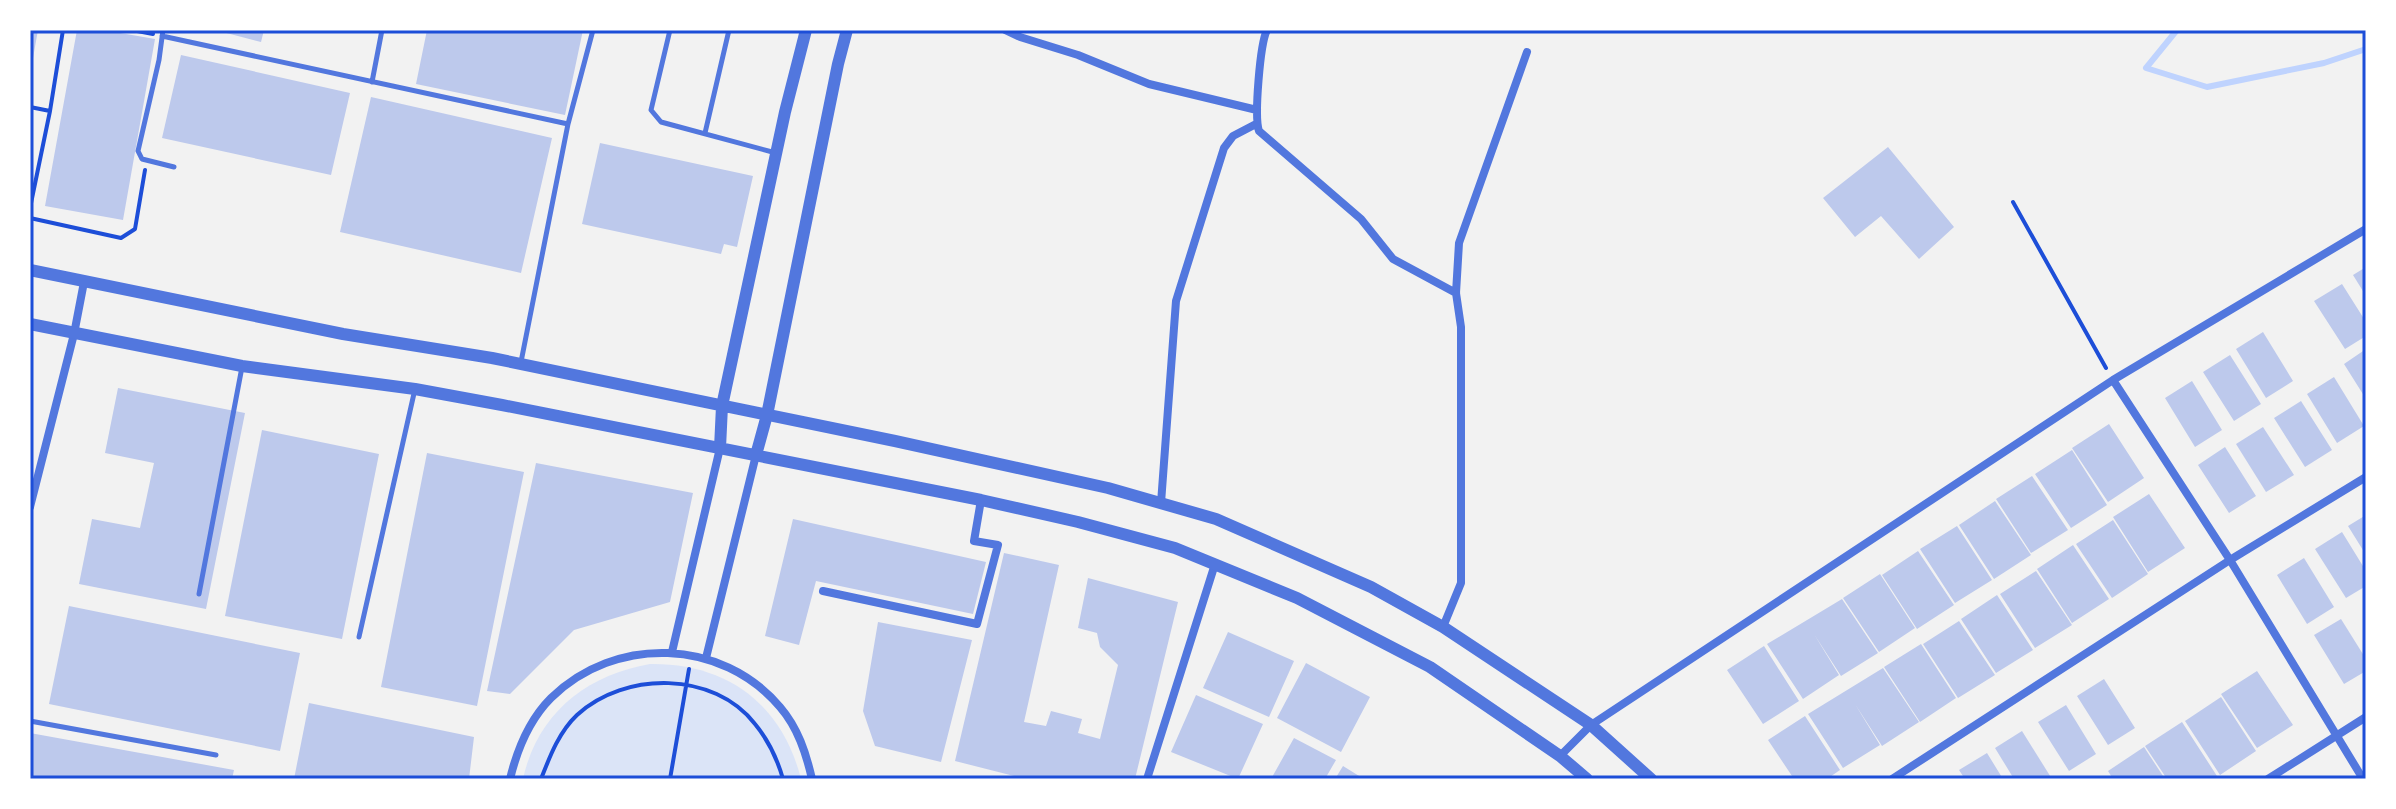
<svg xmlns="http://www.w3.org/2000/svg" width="2396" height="809" font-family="Jost,sans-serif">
<rect width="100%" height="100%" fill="#f2f2f2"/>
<!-- green -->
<path fill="#dbe4f7" d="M 650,664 C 727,663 782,704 801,779 L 523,779 C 537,714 586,675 650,664 Z"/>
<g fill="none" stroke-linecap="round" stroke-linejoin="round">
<!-- stream -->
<path stroke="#bfd3fe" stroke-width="6" d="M 2177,30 L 2146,68 L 2207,87 L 2324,63 L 2366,49"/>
</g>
<!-- building -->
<path fill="#bdc9ec" d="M 30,30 L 38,30 L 33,58 L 30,57 Z
M 77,30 L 103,30 L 155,39 L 123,220 L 45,206 Z
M 215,30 L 264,30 L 261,42 Z
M 427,30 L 583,30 L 565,115 L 416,84 Z
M 181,55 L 350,93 L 331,175 L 162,138 Z
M 371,97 L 552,138 L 521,273 L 340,232 Z
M 600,143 L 753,176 L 737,247 L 724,244 L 721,254 L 582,224 Z
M 1888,147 L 1954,227 L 1919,259 L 1881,216 L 1855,237 L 1823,198 Z
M 2366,267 L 2366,296 L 2353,275 Z
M 2342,284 L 2366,322 L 2366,336 L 2345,349 L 2314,301 Z
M 2263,332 L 2293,381 L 2266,398 L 2236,349 Z
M 2366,349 L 2366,399 L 2344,364 Z
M 2230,355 L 2261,404 L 2234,421 L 2203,372 Z
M 2334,377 L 2364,426 L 2337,443 L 2307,394 Z
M 2192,381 L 2222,430 L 2195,447 L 2165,398 Z
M 118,388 L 245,413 L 206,609 L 79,584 L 92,519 L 140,528 L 154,463 L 105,453 Z
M 2301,401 L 2332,450 L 2305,467 L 2274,418 Z
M 2109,424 L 2144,478 L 2108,502 L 2072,448 Z
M 2263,427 L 2294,475 L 2266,492 L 2236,444 Z
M 262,430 L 379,454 L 342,639 L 225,616 Z
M 2225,447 L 2256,496 L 2229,513 L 2198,465 Z
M 2072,450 L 2107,505 L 2071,528 L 2035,474 Z
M 427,453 L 524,472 L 477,706 L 381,687 Z
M 536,463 L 693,493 L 670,602 L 574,630 L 510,694 L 487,691 Z
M 2032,476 L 2068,530 L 2031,553 L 1996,499 Z
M 2149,494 L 2185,548 L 2148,572 L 2113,517 Z
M 1995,501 L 2031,555 L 1994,579 L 1959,525 Z
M 2366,515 L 2366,555 L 2348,526 Z
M 793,519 L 986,562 L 973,614 L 816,581 L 799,645 L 765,636 Z
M 2113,520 L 2148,574 L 2112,598 L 2076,544 Z
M 1957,526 L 1992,580 L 1955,603 L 1920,549 Z
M 2342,532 L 2366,571 L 2366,586 L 2346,598 L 2315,549 Z
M 2073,545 L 2109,599 L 2072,623 L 2037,569 Z
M 1918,551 L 1954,605 L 1917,629 L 1882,575 Z
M 1004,553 L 1059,565 L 1024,722 L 1046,726 L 1051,711 L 1082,719 L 1078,733 L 1100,739 L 1118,665 L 1100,647 L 1097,633 L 1078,628 L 1088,578 L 1178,602 L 1135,779 L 1026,779 L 955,761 Z
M 2304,558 L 2334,607 L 2307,624 L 2277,575 Z
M 2036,571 L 2072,625 L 2035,648 L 2000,594 Z
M 1880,574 L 1915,628 L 1879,652 L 1843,598 Z
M 1997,595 L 2033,650 L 1996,673 L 1961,619 Z
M 1842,599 L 1878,653 L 1841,676 L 1814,634 L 1839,675 L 1803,699 L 1767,644 Z
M 69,606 L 300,653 L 280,751 L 49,704 Z
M 2341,619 L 2366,659 L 2366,671 L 2344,684 L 2314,635 Z
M 1959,621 L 1995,675 L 1958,698 L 1923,644 Z
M 878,622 L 972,640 L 941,762 L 875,746 L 863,711 Z
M 1228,632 L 1294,661 L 1269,717 L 1203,688 Z
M 1921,644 L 1956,698 L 1920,722 L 1884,667 Z
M 1764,646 L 1799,701 L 1763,724 L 1727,670 Z
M 1306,663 L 1370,697 L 1341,752 L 1277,718 Z
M 1883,668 L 1919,722 L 1882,746 L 1855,704 L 1880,745 L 1843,768 L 1808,714 Z
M 2257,671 L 2293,725 L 2257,748 L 2221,694 Z
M 2104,679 L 2135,728 L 2108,745 L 2077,696 Z
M 1196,695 L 1263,724 L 1238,779 L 1171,752 Z
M 2221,697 L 2256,751 L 2220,775 L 2185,721 Z
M 309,703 L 474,737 L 469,779 L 294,779 Z
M 2066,705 L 2096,754 L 2069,771 L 2038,722 Z
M 1805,716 L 1840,770 L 1827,779 L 1794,779 L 1768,740 Z
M 2182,722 L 2217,776 L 2213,779 L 2167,779 L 2145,746 Z
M 2022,731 L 2052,779 L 2014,779 L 1995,748 Z
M 30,733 L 234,770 L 232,779 L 30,779 Z
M 1294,738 L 1336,760 L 1325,779 L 1271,779 Z
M 2144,747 L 2165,779 L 2113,779 L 2108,771 Z
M 1987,753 L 2003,779 L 1965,779 L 1959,770 Z
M 1343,766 L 1364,779 L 1335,779 Z"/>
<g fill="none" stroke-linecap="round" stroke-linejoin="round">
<!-- path -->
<path stroke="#1d4ed8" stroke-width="4" d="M 132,30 L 153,34
M 30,107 L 50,111
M 2013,202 L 2106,368
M 30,208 L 50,111 L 63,30
M 30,218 L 121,238 L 135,229 L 145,170
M 541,779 C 550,756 559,732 577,715 C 625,671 714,671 755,724 C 769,741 777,758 783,779
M 670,779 L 689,669"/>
<!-- service -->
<path stroke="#5277de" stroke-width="5" d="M 163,30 L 159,60 L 138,151 L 142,159 L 174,167
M 670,30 L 651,110 L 661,122 L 776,153
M 162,36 L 568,124 L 593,30
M 372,82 L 382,30
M 705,133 L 729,30
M 521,362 L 568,124
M 199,594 L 242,367
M 359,637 L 415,389
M 30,721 L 216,755"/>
<!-- minor -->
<path stroke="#5277de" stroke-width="8" d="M 1005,30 L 1020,37 L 1078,55 L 1149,84 L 1257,110
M 1267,30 C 1260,44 1254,117 1259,131 L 1361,219 L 1393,259 L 1456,293
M 2113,380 L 2230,560 L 2363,779
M 1161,503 L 1176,301 L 1224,148 L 1233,136 L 1256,124
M 30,507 L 74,334 L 84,282
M 823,591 L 977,624 L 998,545 L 974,541 L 981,500
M 1443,627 L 1461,583 L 1461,327 L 1456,293 L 1459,243 L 1527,52
M 672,652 L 720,448
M 706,658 L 756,455
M 1560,756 L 1591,725 L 2113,380 L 2366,229
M 510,779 C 517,750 530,719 551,698 C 615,635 722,638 780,707 C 798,728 806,753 812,779
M 1147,779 L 1215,564
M 1892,779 L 2230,560 L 2366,477
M 2268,779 L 2366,717"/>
<!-- tertiary -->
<path stroke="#5277de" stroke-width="12" d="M 30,270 L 343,334 L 492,358 L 895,441 L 1108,488 L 1216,519 L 1371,587 L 1443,627 L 1591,725 L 1651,779
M 30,324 L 242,366 L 415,389 L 502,405 L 981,500 L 1078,522 L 1175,548 L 1297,598 L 1430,667 L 1560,756 L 1587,779
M 720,448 L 722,406 L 785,112 L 806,30
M 756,455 L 767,415 L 838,64 L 847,30"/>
</g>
<!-- border -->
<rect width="2396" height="809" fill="none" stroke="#ffffff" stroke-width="64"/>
<rect x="32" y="32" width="2332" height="745" fill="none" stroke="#1d4ed8" stroke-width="3"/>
</svg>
